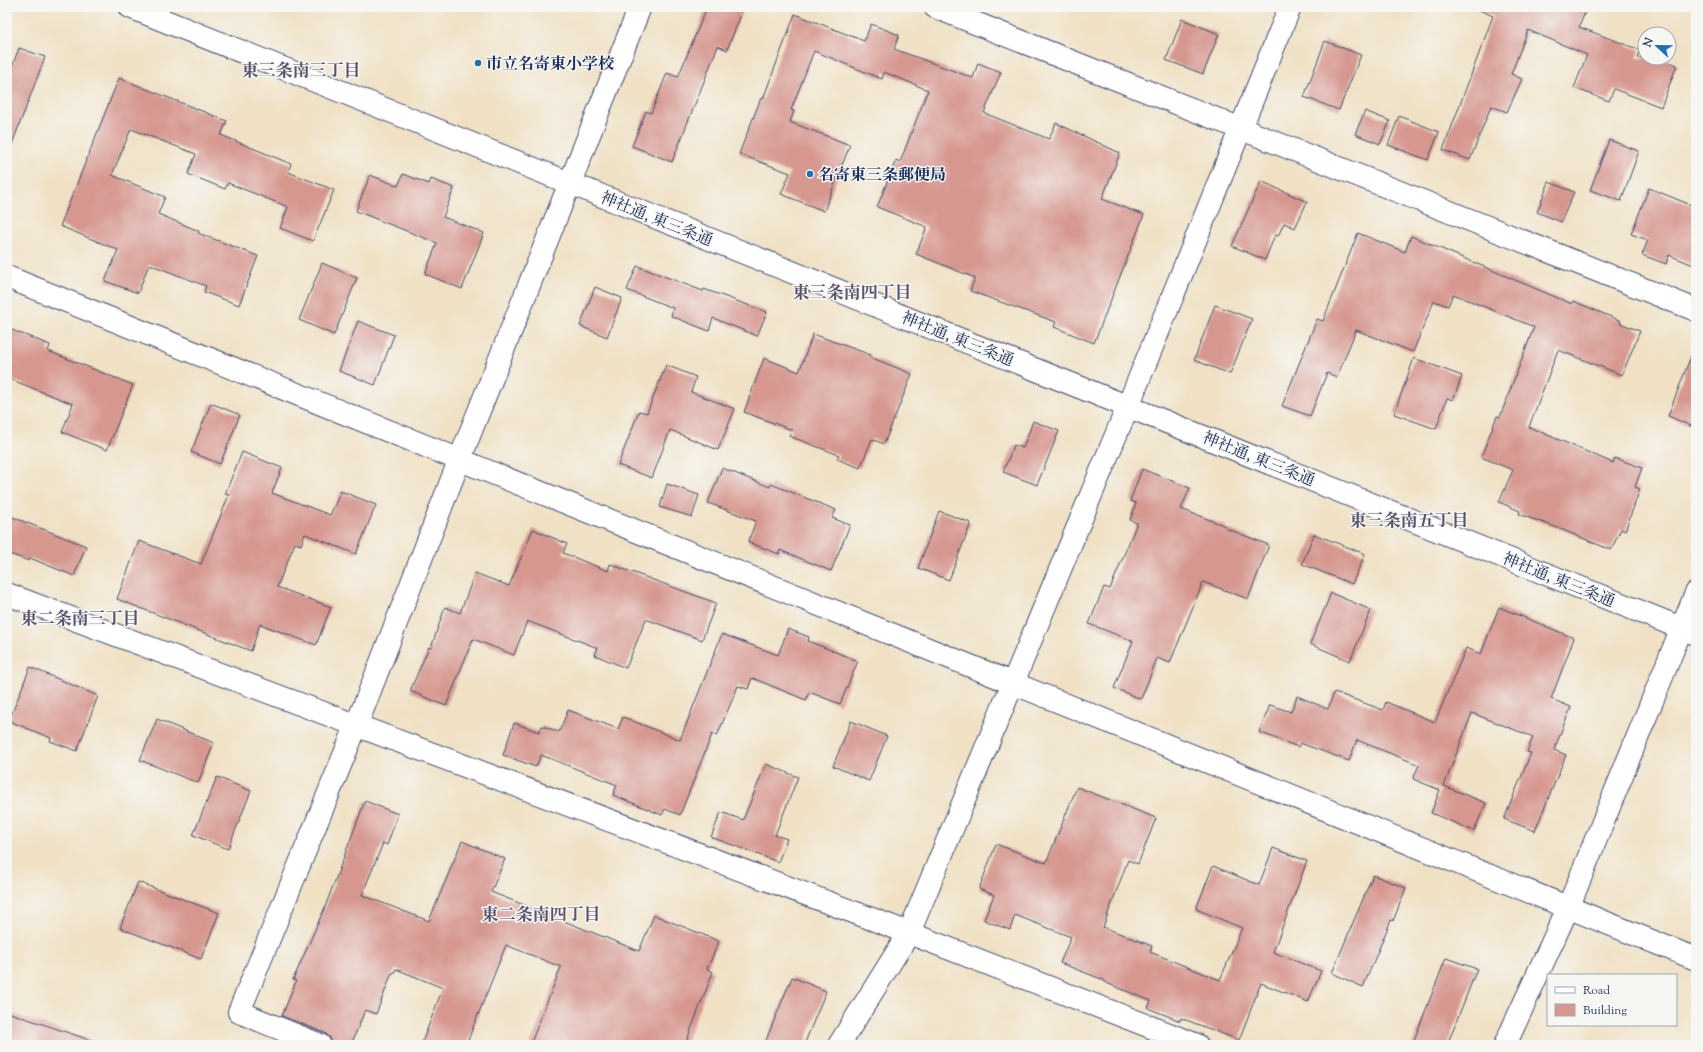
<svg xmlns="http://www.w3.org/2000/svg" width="1703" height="1052" font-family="'Sorts Mill Goudy','Noto Serif JP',serif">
<rect width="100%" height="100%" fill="#f6f6f2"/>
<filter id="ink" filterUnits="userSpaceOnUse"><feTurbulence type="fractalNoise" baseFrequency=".025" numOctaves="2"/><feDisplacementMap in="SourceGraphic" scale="8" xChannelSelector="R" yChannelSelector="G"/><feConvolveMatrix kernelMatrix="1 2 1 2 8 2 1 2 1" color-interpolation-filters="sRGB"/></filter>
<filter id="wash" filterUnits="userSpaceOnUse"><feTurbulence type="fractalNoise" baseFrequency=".012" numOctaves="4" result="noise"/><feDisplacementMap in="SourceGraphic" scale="16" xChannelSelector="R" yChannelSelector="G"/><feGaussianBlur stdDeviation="0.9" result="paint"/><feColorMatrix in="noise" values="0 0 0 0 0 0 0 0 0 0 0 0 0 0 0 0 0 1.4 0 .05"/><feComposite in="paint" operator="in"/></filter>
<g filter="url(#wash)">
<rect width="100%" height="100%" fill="#f0e1c5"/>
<g id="blocks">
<!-- building -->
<path fill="#d6978f" d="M 707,7 L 744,7 L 727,50 L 718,46 L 672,162 L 632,146 L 646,111 L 651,113 L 667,73 L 678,77 Z
M 1473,7 L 1587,7 L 1579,27 L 1640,50 L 1637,58 L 1659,58 L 1677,65 L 1661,107 L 1614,89 L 1609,101 L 1574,88 L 1587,55 L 1528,30 L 1511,74 L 1522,79 L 1507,112 L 1491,106 L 1470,160 L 1443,150 L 1493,16 Z
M 795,14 L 864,41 L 871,24 L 899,35 L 894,49 L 973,78 L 978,63 L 1001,72 L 984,113 L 1049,139 L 1056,123 L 1120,153 L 1102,199 L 1144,215 L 1094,343 L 1054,327 L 1056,322 L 970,291 L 975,278 L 916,254 L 927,227 L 877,207 L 896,160 L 900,162 L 928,90 L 884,72 L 882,79 L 814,51 L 791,110 L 794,111 L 790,122 L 850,145 L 824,211 L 781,194 L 790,173 L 739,154 L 761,98 L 763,99 Z
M 1182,19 L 1219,34 L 1203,74 L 1166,60 Z
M 1325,41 L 1361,55 L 1339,110 L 1304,97 Z
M 19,48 L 45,57 L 9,152 L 7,151 L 7,80 Z
M 119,78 L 227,121 L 221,135 L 291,164 L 288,172 L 334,190 L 313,241 L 280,228 L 288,207 L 228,183 L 225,189 L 188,174 L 196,154 L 131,129 L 112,175 L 165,197 L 158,214 L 199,231 L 198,233 L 258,256 L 239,305 L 204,292 L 206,286 L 149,264 L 138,293 L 105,281 L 118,250 L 60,226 Z
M 1365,111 L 1390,121 L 1380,144 L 1355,134 Z
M 1399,116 L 1439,132 L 1428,160 L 1388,145 Z
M 1609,140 L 1639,151 L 1621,201 L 1590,190 Z
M 403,174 L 429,184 L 431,179 L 454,188 L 443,217 L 484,233 L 462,289 L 425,274 L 437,243 L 356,211 L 370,175 L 398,186 Z
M 1261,181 L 1307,202 L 1295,228 L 1284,223 L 1278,236 L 1275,235 L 1265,260 L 1232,246 Z
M 1549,182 L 1574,192 L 1561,222 L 1537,212 Z
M 1649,188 L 1696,207 L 1696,266 L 1669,255 L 1666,264 L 1642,255 L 1648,240 L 1631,234 Z
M 1358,233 L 1405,252 L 1411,236 L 1572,304 L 1573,301 L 1621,321 L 1620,323 L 1640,331 L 1622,375 L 1558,350 L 1529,427 L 1613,463 L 1615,458 L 1642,468 L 1635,487 L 1640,489 L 1625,531 L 1621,529 L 1611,550 L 1563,530 L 1519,514 L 1520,511 L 1499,502 L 1513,470 L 1481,457 L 1497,416 L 1500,417 L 1534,327 L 1453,294 L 1448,306 L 1434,301 L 1413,352 L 1356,330 L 1337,377 L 1327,373 L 1310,416 L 1282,406 L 1317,319 L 1323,321 Z
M 322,263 L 357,278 L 334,335 L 299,320 Z
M 637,266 L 703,291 L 704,289 L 767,312 L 757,336 L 713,318 L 709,331 L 671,316 L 673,308 L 627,290 Z
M 595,287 L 622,298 L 607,337 L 580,326 Z
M 1215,305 L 1252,319 L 1230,374 L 1194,360 Z
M 358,321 L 394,335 L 375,385 L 339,371 Z
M 7,328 L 50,345 L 48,351 L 133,385 L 107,450 L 62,432 L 73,404 L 7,378 Z
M 813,334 L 871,355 L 870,357 L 912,374 L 884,444 L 872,439 L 860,468 L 837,459 L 839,455 L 789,436 L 792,430 L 744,412 L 764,358 L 799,372 Z
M 1694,348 L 1696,349 L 1696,428 L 1668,416 Z
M 1414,358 L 1462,376 L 1453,400 L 1447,398 L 1436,429 L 1394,414 Z
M 666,365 L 696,377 L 691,392 L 735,409 L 718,450 L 670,430 L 652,478 L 618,465 L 639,411 L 647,413 Z
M 211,403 L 240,415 L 220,464 L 191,452 Z
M 1033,421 L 1059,431 L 1037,485 L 1003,472 L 1014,445 L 1023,448 Z
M 242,452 L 282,468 L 272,493 L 330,515 L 341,491 L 376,505 L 356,554 L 305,534 L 301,545 L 295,543 L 277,587 L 331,607 L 316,645 L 260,624 L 251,651 L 117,599 L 139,541 L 201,564 L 229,495 L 225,494 Z
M 722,468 L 770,487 L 771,484 L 836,510 L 832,518 L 850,525 L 831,571 L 780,550 L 779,554 L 748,542 L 756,521 L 708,503 Z
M 1142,469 L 1190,488 L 1181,509 L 1226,526 L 1225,528 L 1269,545 L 1248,599 L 1203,582 L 1170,663 L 1157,658 L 1141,699 L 1114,688 L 1133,641 L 1089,624 L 1104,587 L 1110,589 L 1137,523 L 1130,520 L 1136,503 L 1130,501 Z
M 667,484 L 699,495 L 692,517 L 660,507 Z
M 939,511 L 971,523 L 949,580 L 918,568 Z
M 7,515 L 86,546 L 74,576 L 30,558 L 29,561 L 7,553 Z
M 533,529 L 567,544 L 563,553 L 608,571 L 610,564 L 716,603 L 702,640 L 646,619 L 626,668 L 595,655 L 598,648 L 527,621 L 514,655 L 473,639 L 446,706 L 410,691 L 429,647 L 431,648 L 445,607 L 460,613 L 475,573 L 509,586 Z
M 1314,534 L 1365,554 L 1352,584 L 1302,564 Z
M 1331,593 L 1371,610 L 1350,661 L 1310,644 Z
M 1499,607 L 1574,638 L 1551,699 L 1571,707 L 1554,750 L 1566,755 L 1535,831 L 1504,819 L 1531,753 L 1527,752 L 1533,737 L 1472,713 L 1444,786 L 1486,803 L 1474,831 L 1431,813 L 1440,790 L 1413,779 L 1419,765 L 1357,740 L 1349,761 L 1300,743 L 1298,747 L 1259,732 L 1270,705 L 1291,712 L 1297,696 L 1328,709 L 1334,692 L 1383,710 L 1386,702 L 1435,722 L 1466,648 L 1481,654 Z
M 788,629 L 809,637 L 808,641 L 858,661 L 840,704 L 809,692 L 806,700 L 752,678 L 748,689 L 738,686 L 717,736 L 712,734 L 680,815 L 665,809 L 662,815 L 613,795 L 617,785 L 541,755 L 536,767 L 503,755 L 514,723 L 539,732 L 542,726 L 559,732 L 568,710 L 618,729 L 623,717 L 680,740 L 722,634 L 778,655 Z
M 30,667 L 98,696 L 77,751 L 50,741 L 51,738 L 9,721 Z
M 157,719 L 214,743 L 198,783 L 140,760 Z
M 851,721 L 887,736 L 869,781 L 833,766 Z
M 766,764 L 798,777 L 775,835 L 787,839 L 778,862 L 711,837 L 721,812 L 743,820 Z
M 217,777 L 251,791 L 228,849 L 193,835 Z
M 1077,787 L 1156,818 L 1138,864 L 1128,860 L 1103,927 L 1152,946 L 1150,952 L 1220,980 L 1242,928 L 1196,909 L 1213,866 L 1259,885 L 1273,848 L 1307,861 L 1273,952 L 1321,971 L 1308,1002 L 1261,983 L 1239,1040 L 1181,1018 L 1180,1021 L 1148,1008 L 1151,1001 L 1104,982 L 1104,980 L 1060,963 L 1071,937 L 1015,915 L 1010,930 L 984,920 L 994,895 L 979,889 L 996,844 L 1046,863 Z
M 365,801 L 398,814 L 387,845 L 383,843 L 362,895 L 429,921 L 462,841 L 505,859 L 491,892 L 639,951 L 654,915 L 719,941 L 707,969 L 713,972 L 685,1045 L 530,1045 L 561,967 L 506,945 L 466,1045 L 421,1045 L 443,988 L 396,969 L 394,973 L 392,973 L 376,1014 L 365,1010 L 351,1045 L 332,1045 L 330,1038 L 325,1033 L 282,1016 L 296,981 L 293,980 L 325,907 Z
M 1373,875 L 1406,888 L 1393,921 L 1391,920 L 1363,987 L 1332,973 Z
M 138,882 L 219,913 L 201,959 L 120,928 Z
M 1446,958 L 1477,969 L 1447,1045 L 1412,1045 Z
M 792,977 L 826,991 L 804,1045 L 764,1045 Z
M 7,1012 L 93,1041 L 92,1045 L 7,1045 Z"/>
</g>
</g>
<g filter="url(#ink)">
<use href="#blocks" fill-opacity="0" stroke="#3b4a6d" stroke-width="1"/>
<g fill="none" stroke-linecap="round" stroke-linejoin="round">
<defs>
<path id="minor" d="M 935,7 L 1696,310
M 1568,908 L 1696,593
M 320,1045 L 239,1012 L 357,724
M 839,1045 L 909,933 L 1128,406 L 1290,7"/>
<path id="tertiary" d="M 130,7 L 1696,634
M 7,277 L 1696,959
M 7,594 L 909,933 L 1197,1045
M 357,724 L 459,461 L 640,7
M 1505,1045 L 1568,908"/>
</defs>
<!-- minor casing -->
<use href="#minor" stroke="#3b4a6d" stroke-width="24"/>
<!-- tertiary casing -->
<use href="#tertiary" stroke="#3b4a6d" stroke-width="24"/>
<!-- minor -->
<use href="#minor" stroke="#fff" stroke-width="22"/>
<!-- tertiary -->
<use href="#tertiary" stroke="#fff" stroke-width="22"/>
</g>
</g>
<!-- markers -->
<g fill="#1f6fb2" stroke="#f6f6f2" stroke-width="1.5">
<circle cx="478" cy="63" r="4"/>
<circle cx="810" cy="174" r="4"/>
</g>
<g text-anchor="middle" stroke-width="3" stroke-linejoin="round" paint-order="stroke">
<!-- poi labels -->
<g font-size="16" font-weight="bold" fill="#1b2f5e" stroke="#f6f6f2" text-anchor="start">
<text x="486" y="69">市立名寄東小学校</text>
<text x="818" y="180">名寄東三条郵便局</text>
</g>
<!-- street labels -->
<g font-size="16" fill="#1b2f5e" stroke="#f6f6f2">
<text transform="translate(657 218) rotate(22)" y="6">神社通, 東三条通</text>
<text transform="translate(958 338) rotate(22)" y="6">神社通, 東三条通</text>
<text transform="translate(1259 458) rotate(22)" y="6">神社通, 東三条通</text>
<text transform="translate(1559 579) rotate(22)" y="6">神社通, 東三条通</text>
</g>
<!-- neighbourhood labels -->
<g font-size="17" font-weight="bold" fill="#5c536f" stroke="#f6f6f2">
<text x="301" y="76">東三条南三丁目</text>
<text x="852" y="298">東三条南四丁目</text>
<text x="1409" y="526">東三条南五丁目</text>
<text x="80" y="624">東二条南三丁目</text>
<text x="541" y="920">東二条南四丁目</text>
</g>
</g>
<!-- margin -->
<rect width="1703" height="1052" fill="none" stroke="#f6f6f2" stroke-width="24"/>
<!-- legend -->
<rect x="1547" y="974" width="130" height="52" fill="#f6f6f2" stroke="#9ea6b7"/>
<rect x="1555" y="987" width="20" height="6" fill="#ffffff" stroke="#9ea6b7"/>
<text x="1583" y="994" font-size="12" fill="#1b2f5e">Road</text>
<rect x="1555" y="1004" width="20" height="12" fill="#d6978f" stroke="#9ea6b7"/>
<text x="1583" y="1014" font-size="12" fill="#1b2f5e">Building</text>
<!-- north arrow -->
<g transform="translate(1657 46) rotate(292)"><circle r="19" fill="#f6f6f2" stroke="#9ea6b7"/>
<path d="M0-3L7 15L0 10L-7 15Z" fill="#1f6fb2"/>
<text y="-6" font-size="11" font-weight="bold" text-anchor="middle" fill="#1b2f5e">N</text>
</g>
</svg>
